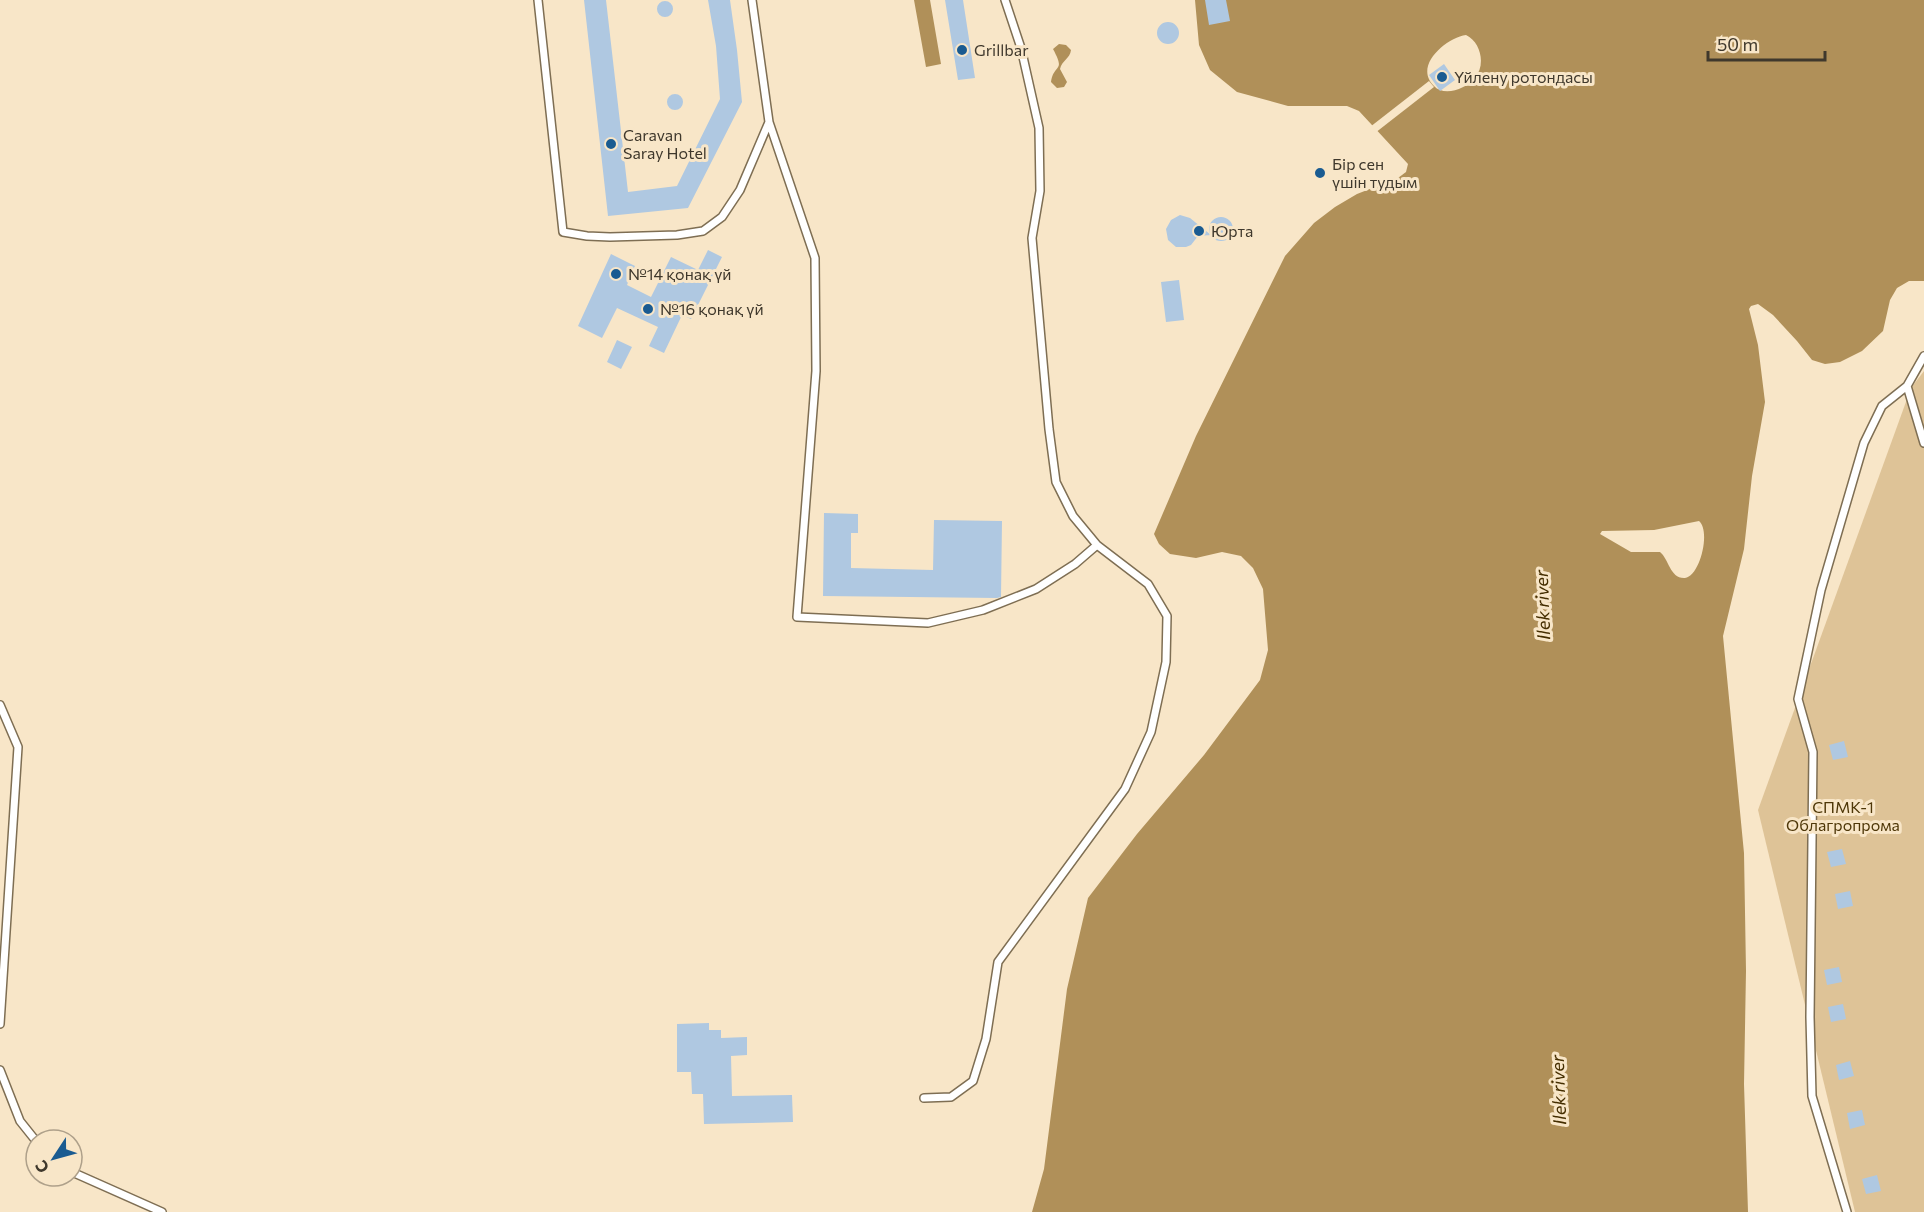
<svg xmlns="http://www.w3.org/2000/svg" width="1924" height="1212" font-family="Commissioner,sans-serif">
<rect width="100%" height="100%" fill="#f8e6c8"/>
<!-- green -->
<path fill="#dec397" d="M 1924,371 L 1924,1212 L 1855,1212 L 1758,810 L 1911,388 Z"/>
<!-- water -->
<path fill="#b09059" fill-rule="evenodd" d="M 914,0 L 930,0 L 941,64 L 926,67 Z
M 1195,0 L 1924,0 L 1924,281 L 1909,281 L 1897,288 L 1890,300 L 1883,331 L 1862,351 L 1840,362 L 1825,364 L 1812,360 L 1797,341 L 1773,315 L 1758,304 L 1751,306 L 1749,309 L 1758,345 L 1765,402 L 1752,476 L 1744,549 L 1723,636 L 1744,853 L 1746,971 L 1744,1084 L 1748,1212 L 1032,1212 L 1044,1169 L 1067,989 L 1088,898 L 1137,834 L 1204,755 L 1260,680 L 1268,650 L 1263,589 L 1253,568 L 1241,556 L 1222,552 L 1196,558 L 1170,554 L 1159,544 L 1154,534 L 1196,436 L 1285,256 L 1314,223 L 1335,207 L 1357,194 L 1398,178 L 1406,172 L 1408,164 L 1359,111 L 1347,106 L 1288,106 L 1237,92 L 1210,70 L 1199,45 ZM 1466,35 C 1481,42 1486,65 1475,78 C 1466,89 1444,97 1434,86 C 1413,66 1446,38 1466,35 ZM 1699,521 C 1711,531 1700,576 1685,578 C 1670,579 1669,559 1660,552 L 1631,552 L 1600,534 L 1602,531 L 1654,530 Z
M 1059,44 L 1066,45 L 1071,50 C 1070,59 1062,60 1060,69 L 1067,82 L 1064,87 L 1057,88 L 1051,82 C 1054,63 1066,73 1053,49 Z"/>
<!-- pier -->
<path fill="#f8e6c8" d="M 1429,81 L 1434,87 L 1375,133 L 1370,127 Z"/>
<!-- building -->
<path fill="#afc8e1" d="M 584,0 L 606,0 L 628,192 L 677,186 L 720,99 L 716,46 L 708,0 L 730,0 L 737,50 L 742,102 L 688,208 L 608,216 Z
M 945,0 L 963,0 L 975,78 L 958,80 Z
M 1205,0 L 1226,0 L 1230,21 L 1209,25 Z
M657 9a8 8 0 1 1 16 0a8 8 0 1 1-16 0Z
M1157 33a11 11 0 1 1 22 0a11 11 0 1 1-22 0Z
M 1444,64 L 1455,80 L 1440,91 L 1429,75 Z
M667 102a8 8 0 1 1 16 0a8 8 0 1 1-16 0Z
M 1180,215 L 1190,218 L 1211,235 L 1198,236 L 1191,245 L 1186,247 L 1176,247 L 1168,240 L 1166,229 L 1171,220 Z
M1209 229a12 12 0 1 1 24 0a12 12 0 1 1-24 0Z
M 708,250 L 722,257 L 691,319 L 682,315 L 664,353 L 649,346 L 658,327 L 617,308 L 602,338 L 578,326 L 611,254 L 635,266 L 627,285 L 651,297 L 671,257 L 698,270 Z
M 1179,280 L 1184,320 L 1166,322 L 1161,282 Z
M 617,340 L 632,347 L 621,369 L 607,362 Z
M 824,513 L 858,514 L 858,533 L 851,533 L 851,568 L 933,570 L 934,520 L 1002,521 L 1001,597 L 997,598 L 823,596 Z
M 1844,741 L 1848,757 L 1833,760 L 1829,745 Z
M 1842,849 L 1846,864 L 1831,867 L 1827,852 Z
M 1850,891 L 1853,906 L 1838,909 L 1835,894 Z
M 1839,967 L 1842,982 L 1827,985 L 1824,970 Z
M 1843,1004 L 1846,1019 L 1831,1022 L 1828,1007 Z
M 709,1023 L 709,1030 L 721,1030 L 721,1038 L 747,1037 L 747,1055 L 731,1056 L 732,1096 L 792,1095 L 793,1122 L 704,1124 L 703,1094 L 692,1094 L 691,1072 L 677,1072 L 677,1024 Z
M 1850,1061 L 1854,1076 L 1839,1080 L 1836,1065 Z
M 1862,1110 L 1865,1125 L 1850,1129 L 1847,1113 Z
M 1877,1175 L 1881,1191 L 1866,1194 L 1862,1179 Z"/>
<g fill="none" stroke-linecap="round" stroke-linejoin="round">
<defs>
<path id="lane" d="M 538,0 L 563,232 L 587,236 L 610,237 L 677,235 L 703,231 L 722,217 L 740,190 L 769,122 L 752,0
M 769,122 L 815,258 L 816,371 L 797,617 L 928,623 L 983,610 L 1036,589 L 1075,564 L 1097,545
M 1907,386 L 1924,443
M 0,705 L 18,747 L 0,1024
M 0,1070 L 20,1121 L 36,1141
M 924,1098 L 951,1097 L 973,1081 L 986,1039 L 998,962 L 1125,789 L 1151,732 L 1166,662 L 1167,616 L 1148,584 L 1097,545 L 1073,516 L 1056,482 L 1049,429 L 1032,238 L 1040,191 L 1039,128 L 1021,48 L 1005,0
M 72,1172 L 162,1212
M 1847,1212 L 1812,1096 L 1810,1017 L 1813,752 L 1798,699 L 1821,590 L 1864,443 L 1882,406 L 1907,386 L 1924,356"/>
</defs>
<!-- lane casing -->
<use href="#lane" stroke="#7e6e53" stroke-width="10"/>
<!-- lane -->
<use href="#lane" stroke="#fff" stroke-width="7"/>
</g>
<!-- markers -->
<g fill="#1a5b91" stroke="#f8e6c8" stroke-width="2">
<circle cx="962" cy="50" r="6"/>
<circle cx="1442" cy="77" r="6"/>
<circle cx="611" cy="144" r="6"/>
<circle cx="1320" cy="173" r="6"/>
<circle cx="1199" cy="231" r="6"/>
<circle cx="616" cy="274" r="6"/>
<circle cx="648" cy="309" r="6"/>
</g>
<g text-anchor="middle" stroke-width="6" stroke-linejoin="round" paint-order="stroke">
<!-- poi labels -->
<g font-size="16" fill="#3f382c" stroke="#f8e6c8" text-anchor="start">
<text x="974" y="56">Grillbar</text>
<text x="1454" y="83">Үйлену ротондaсы</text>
<text x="623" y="141">Caravan<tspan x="623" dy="18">Saray Hotel</tspan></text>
<text x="1332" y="170">Бір сен<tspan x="1332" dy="18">үшін тудым</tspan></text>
<text x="1211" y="237">Юрта</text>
<text x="628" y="280">№14 қонақ үй</text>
<text x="660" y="315">№16 қонақ үй</text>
</g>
<!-- park labels -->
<g font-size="16" fill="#4e3708" stroke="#f8e6c8">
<text x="1843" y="813">СПМК-1<tspan x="1843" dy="18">Облагропрома</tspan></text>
</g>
<!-- water labels -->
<g font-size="18" font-style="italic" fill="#452e00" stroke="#f8e6c8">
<text transform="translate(1543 605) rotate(-92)" y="6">Ilek river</text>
<text transform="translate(1559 1090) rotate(-92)" y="6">Ilek river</text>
</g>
</g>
<!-- north arrow -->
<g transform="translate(54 1158) rotate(234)"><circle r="28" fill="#f8e6c8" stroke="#aea08a" stroke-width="1.5"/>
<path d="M0-4.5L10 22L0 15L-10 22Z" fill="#1a5b91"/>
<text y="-9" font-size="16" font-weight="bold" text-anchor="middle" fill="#3f382c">С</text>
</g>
<!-- scale -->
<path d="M1708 51v9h117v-9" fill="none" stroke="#3f382c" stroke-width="3"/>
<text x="1717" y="51" font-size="18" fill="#3f382c" stroke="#f8e6c8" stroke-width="4.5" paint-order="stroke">50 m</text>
</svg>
